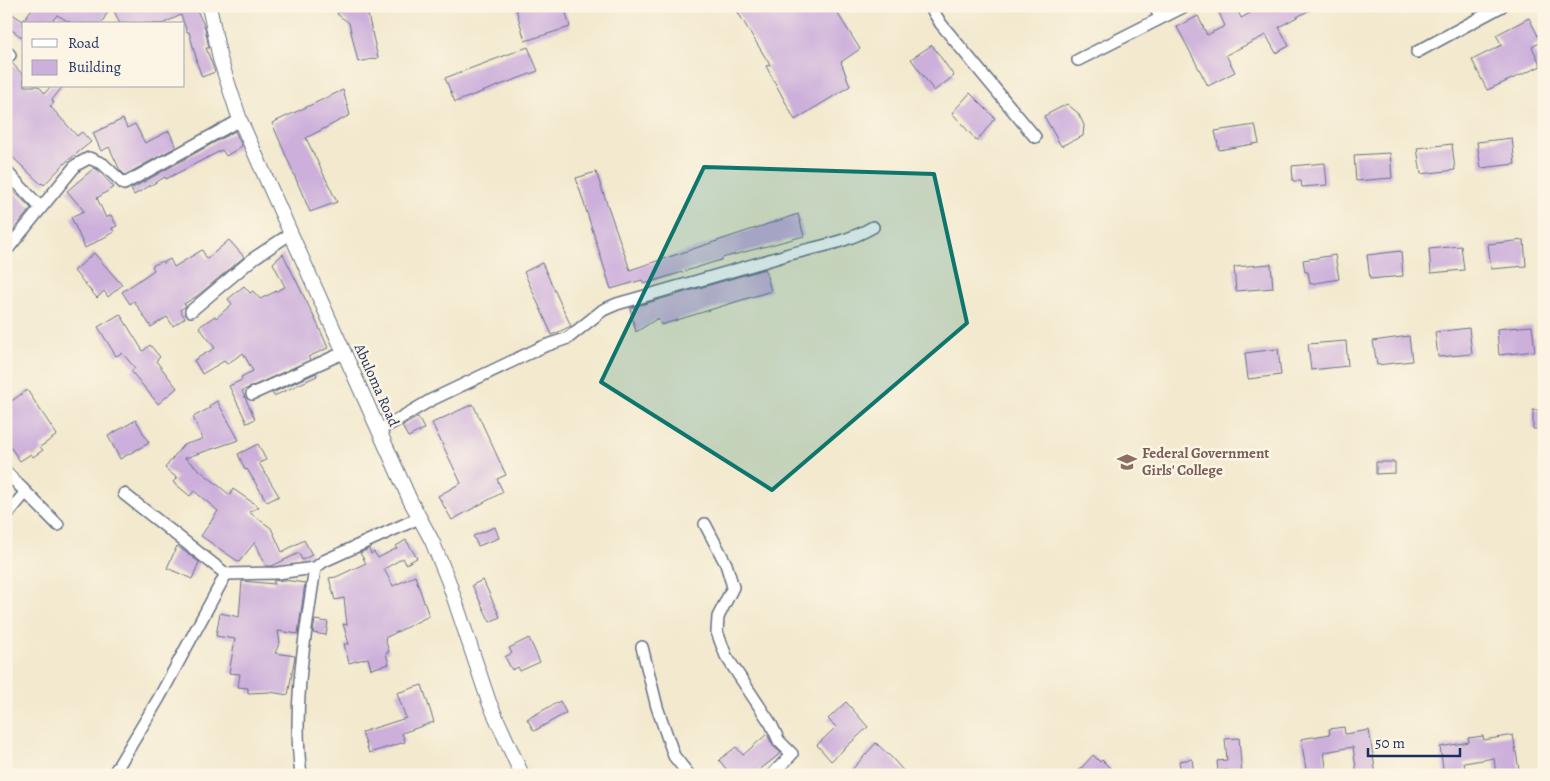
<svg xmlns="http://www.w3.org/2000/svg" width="1550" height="781" font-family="Alegreya,serif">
<rect width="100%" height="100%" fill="#fcf5e5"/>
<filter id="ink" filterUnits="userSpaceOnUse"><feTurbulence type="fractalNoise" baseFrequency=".02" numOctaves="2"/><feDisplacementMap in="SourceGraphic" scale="10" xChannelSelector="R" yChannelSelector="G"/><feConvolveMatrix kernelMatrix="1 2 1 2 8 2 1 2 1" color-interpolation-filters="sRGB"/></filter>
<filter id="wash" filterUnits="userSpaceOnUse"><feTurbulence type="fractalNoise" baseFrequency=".0096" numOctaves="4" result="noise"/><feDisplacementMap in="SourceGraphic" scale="20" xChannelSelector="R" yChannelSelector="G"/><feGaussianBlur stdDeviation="1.12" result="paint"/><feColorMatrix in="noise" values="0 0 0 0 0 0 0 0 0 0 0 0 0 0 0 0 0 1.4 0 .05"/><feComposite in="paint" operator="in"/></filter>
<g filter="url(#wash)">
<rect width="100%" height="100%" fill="#f2e9ce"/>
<g id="blocks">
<!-- building -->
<path fill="#ccafdb" d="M 34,6 L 111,6 L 101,24 L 73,24 L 57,15 L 50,24 L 24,24 L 24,39 L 6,26 L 6,10 L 23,21 Z
M 112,6 L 200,6 L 196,8 L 205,28 L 209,48 L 206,48 L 215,72 L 202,77 L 196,61 L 197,61 L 189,32 L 187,32 L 181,15 L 162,24 L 120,24 Z
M 345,6 L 366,6 L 378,58 L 358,62 L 349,23 L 337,14 Z
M 525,6 L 564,6 L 570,27 L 525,41 L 516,9 Z
M 734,6 L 833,6 L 860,49 L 841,62 L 850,86 L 795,120 L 766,66 L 770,65 Z
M 1216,6 L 1236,6 L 1241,18 L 1263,6 L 1317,6 L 1279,27 L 1289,46 L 1276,53 L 1266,35 L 1226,55 L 1235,72 L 1208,86 L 1177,27 L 1198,16 L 1207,35 L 1225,26 Z
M 1529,18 L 1541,42 L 1532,47 L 1541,66 L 1487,90 L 1472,60 L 1502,45 L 1496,35 Z
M 932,45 L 954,76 L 934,91 L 911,59 Z
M 528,47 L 538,71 L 455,102 L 445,78 Z
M 6,61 L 11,62 L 24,76 L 24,86 L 38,86 L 45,93 L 51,86 L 63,86 L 52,100 L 54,103 L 50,106 L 77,136 L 82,132 L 91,142 L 65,163 L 44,185 L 42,183 L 41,184 L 6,151 Z
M 343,90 L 350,115 L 306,138 L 337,202 L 310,212 L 272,123 Z
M 970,93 L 995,118 L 977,141 L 952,113 Z
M 1067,104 L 1078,113 L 1084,125 L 1083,136 L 1061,146 L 1044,116 Z
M 123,119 L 127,128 L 135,124 L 145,143 L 169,131 L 176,147 L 125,175 L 120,170 L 109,147 L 101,151 L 93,133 Z
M 1255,125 L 1259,143 L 1219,150 L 1215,131 Z
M 235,131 L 242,146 L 226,156 L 222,150 L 166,179 L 165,177 L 134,195 L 131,189 Z
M 1512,138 L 1515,164 L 1481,168 L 1477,142 Z
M 1452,144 L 1455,170 L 1421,174 L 1417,148 Z
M 1390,153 L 1392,178 L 1356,181 L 1354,155 Z
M 1325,163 L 1327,185 L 1302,187 L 1301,181 L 1293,181 L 1292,166 Z
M 94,168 L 98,170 L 114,187 L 97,198 L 106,218 L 111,215 L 117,226 L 112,228 L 114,232 L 85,248 L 71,217 L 84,211 L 67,191 Z
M 596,172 L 630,270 L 798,214 L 804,236 L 722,258 L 721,260 L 644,284 L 642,280 L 611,289 L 576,178 Z
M 6,184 L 31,208 L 6,239 Z
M 229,240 L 244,257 L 197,296 L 184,304 L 186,306 L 180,310 L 185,318 L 173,326 L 167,317 L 151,327 L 134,301 L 130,304 L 122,292 L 154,270 L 152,266 L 162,261 L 163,263 L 170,259 L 174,267 L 202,250 L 207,259 Z
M 1524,240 L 1526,266 L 1491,269 L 1488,244 Z
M 1461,246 L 1464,270 L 1431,273 L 1429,249 Z
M 1401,251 L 1403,276 L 1370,279 L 1367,255 Z
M 94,253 L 122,285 L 108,297 L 104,291 L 97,298 L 74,271 Z
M 283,254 L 318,325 L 328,348 L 308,357 L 310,360 L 242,391 L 255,419 L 247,423 L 229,386 L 242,380 L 241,377 L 253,371 L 243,353 L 227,364 L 224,361 L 202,374 L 194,360 L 215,348 L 199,327 L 215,316 L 216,318 L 232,304 L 228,299 L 244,286 L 250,293 L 253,291 L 260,299 L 285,287 L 273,263 Z
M 1335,255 L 1339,279 L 1310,284 L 1308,272 L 1305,272 L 1303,260 Z
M 542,263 L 571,326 L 552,335 L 524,272 Z
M 1271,264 L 1273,288 L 1236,291 L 1234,267 Z
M 765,269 L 771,291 L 661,325 L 658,318 L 636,332 L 630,308 Z
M 120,314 L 143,351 L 150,345 L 160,357 L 156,361 L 177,388 L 158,404 L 131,371 L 135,368 L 122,353 L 116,356 L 98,327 Z
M 1532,326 L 1535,351 L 1499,355 L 1497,329 Z
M 1469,328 L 1472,354 L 1438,357 L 1435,332 Z
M 1409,336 L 1412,361 L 1377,365 L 1373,341 Z
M 1346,341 L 1348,366 L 1311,370 L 1308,344 Z
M 1278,349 L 1281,375 L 1248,379 L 1245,353 Z
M 316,373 L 317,376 L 274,396 L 272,393 Z
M 27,390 L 57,435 L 40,447 L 43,450 L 33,457 L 31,454 L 20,461 L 6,441 L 6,405 Z
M 217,401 L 239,440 L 185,458 L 230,495 L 233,489 L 259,507 L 249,512 L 271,528 L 282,552 L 304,540 L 312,555 L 302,560 L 299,553 L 272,566 L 266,566 L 255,542 L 239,562 L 201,536 L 218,511 L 194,491 L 190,496 L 173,482 L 177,478 L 165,468 L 183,445 L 203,439 L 193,417 L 210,408 L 209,406 Z
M 473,404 L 506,475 L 497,479 L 503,492 L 452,520 L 438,496 L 461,483 L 432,423 Z
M 1533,410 L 1544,410 L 1544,429 L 1533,429 Z
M 418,417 L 424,429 L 408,437 L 402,426 Z
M 136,420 L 149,443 L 120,459 L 108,436 Z
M 258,444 L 266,460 L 259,463 L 279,496 L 267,502 L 247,469 L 245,470 L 238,454 Z
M 1376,462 L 1395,462 L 1395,473 L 1376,474 Z
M 495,527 L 499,538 L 478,546 L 473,536 Z
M 406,540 L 417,558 L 406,564 L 403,558 L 384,569 L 393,586 L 415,576 L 429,616 L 385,638 L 389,652 L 386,653 L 389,664 L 371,669 L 368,658 L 349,663 L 344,644 L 349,644 L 343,624 L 347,625 L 344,598 L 335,600 L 329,578 L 336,577 L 366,563 L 360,553 L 369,549 L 371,554 L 374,552 L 378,558 L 397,548 L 396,546 Z
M 177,546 L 199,562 L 192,579 L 167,568 Z
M 284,580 L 305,583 L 298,634 L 278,631 L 280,642 L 275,653 L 295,656 L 288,695 L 270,692 L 248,693 L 248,688 L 238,687 L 240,674 L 229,673 L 235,639 L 216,636 L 220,613 L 239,617 L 242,581 L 275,584 L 273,581 Z
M 483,580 L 500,617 L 490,622 L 472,585 Z
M 315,620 L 328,622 L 326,635 L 313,633 Z
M 529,638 L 540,662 L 520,671 L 518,667 L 512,670 L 505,657 L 512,653 L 509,648 Z
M 422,685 L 434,722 L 402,733 L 405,742 L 369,753 L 362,732 L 406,718 L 397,693 Z
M 560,701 L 566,713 L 534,731 L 527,719 Z
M 846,702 L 868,727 L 831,761 L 817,745 L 836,727 L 828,719 Z
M 1344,727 L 1345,734 L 1369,730 L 1376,775 L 1357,775 L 1353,747 L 1324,752 L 1327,775 L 1307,775 L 1301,739 L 1330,734 L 1329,729 Z
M 767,734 L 773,746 L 781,753 L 753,775 L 731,775 L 719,760 L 736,747 L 743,755 Z
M 1513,735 L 1520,775 L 1496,775 L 1494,758 L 1464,763 L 1466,775 L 1444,775 L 1440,747 L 1469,742 L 1468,738 L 1483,736 L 1484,740 Z
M 1239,738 L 1242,775 L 1228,775 L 1228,770 L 1218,771 L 1217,761 L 1227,760 L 1225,739 Z
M 876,743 L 892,758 L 907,775 L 847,775 Z
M 1093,755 L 1100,762 L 1102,760 L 1111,769 L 1106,775 L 1075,775 Z
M 1192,759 L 1194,775 L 1181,775 L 1179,761 Z"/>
</g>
</g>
<g filter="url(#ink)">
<use href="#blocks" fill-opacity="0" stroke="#667085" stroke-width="1"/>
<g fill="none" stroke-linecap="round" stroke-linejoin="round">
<defs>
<path id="minor" d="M 930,6 L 941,24 L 1035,137
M 1154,6 L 1161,18
M 6,51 L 10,55
M 1417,52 L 1502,6
M 1078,60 L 1185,6
M 6,171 L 41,208
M 6,251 L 76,165 L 89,158 L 103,164 L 124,184 L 240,120
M 191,311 L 254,258 L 290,234
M 252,394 L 345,352
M 380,430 L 431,400 L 542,347 L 568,338 L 603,310 L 617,304 C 673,288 730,272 786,255 C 817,247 845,243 873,227
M 6,472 L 58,525
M 124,494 L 226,574 L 277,573 L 315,568 L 324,561 L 419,518
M 6,516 L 25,493
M 705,524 L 726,564 L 733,587 L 718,617 L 717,632 L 726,656 L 771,724 L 779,741 L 792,754 L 772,775
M 642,647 L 657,707 L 674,756 L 689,775
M 113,775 L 159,698 L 226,574
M 301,775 C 292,706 305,636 315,568"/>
<path id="tertiary" d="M 209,6 L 220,59 L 240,120 L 410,500 L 432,541 L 448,580 L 489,702 L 522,775"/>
</defs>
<!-- minor casing -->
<use href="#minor" stroke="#667085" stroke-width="14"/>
<!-- tertiary casing -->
<use href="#tertiary" stroke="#667085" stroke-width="16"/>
<!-- minor -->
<use href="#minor" stroke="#fff" stroke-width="11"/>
<!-- tertiary -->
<use href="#tertiary" stroke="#fff" stroke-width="14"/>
</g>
</g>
<!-- marked area -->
<path fill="#0f766e" fill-opacity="0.2" stroke="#0f766e" stroke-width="4" stroke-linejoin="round" d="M 704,167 L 934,174 L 967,323 L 772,490 L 601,382 Z"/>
<!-- icons -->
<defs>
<symbol id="university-bare" viewBox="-9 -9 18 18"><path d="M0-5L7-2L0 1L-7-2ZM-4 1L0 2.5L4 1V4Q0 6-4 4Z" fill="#8d6e63" stroke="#fcf5e5" stroke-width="2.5" paint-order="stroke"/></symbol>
</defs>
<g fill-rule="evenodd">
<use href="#university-bare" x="1113" y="448" width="28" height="28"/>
</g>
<g text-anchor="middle" stroke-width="5" stroke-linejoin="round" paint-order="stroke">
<!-- street labels -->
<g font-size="15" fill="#1b2f5e" stroke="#fcf5e5">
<text transform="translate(377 385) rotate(66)" y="5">Abuloma Road</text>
</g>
<!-- education labels -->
<g font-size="15" font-weight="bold" fill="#785e54" stroke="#fcf5e5" text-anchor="start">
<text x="1142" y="458">Federal Government<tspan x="1142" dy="17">Girls' College</tspan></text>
</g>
</g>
<!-- margin -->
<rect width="1550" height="781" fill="none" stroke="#fcf5e5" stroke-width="25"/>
<!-- legend -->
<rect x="22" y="22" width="162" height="65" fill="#fcf5e5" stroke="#a2a6af"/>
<rect x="32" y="39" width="25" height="8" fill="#ffffff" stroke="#a2a6af"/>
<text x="68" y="48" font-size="15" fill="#1b2f5e">Road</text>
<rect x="32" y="60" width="25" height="15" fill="#ccafdb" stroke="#a2a6af"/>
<text x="68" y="72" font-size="15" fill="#1b2f5e">Building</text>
<!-- scale -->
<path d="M1368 748v8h92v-8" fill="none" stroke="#1b2f5e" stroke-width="2.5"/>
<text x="1375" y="748" font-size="15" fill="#1b2f5e" stroke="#fcf5e5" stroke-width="4" paint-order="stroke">50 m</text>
</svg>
